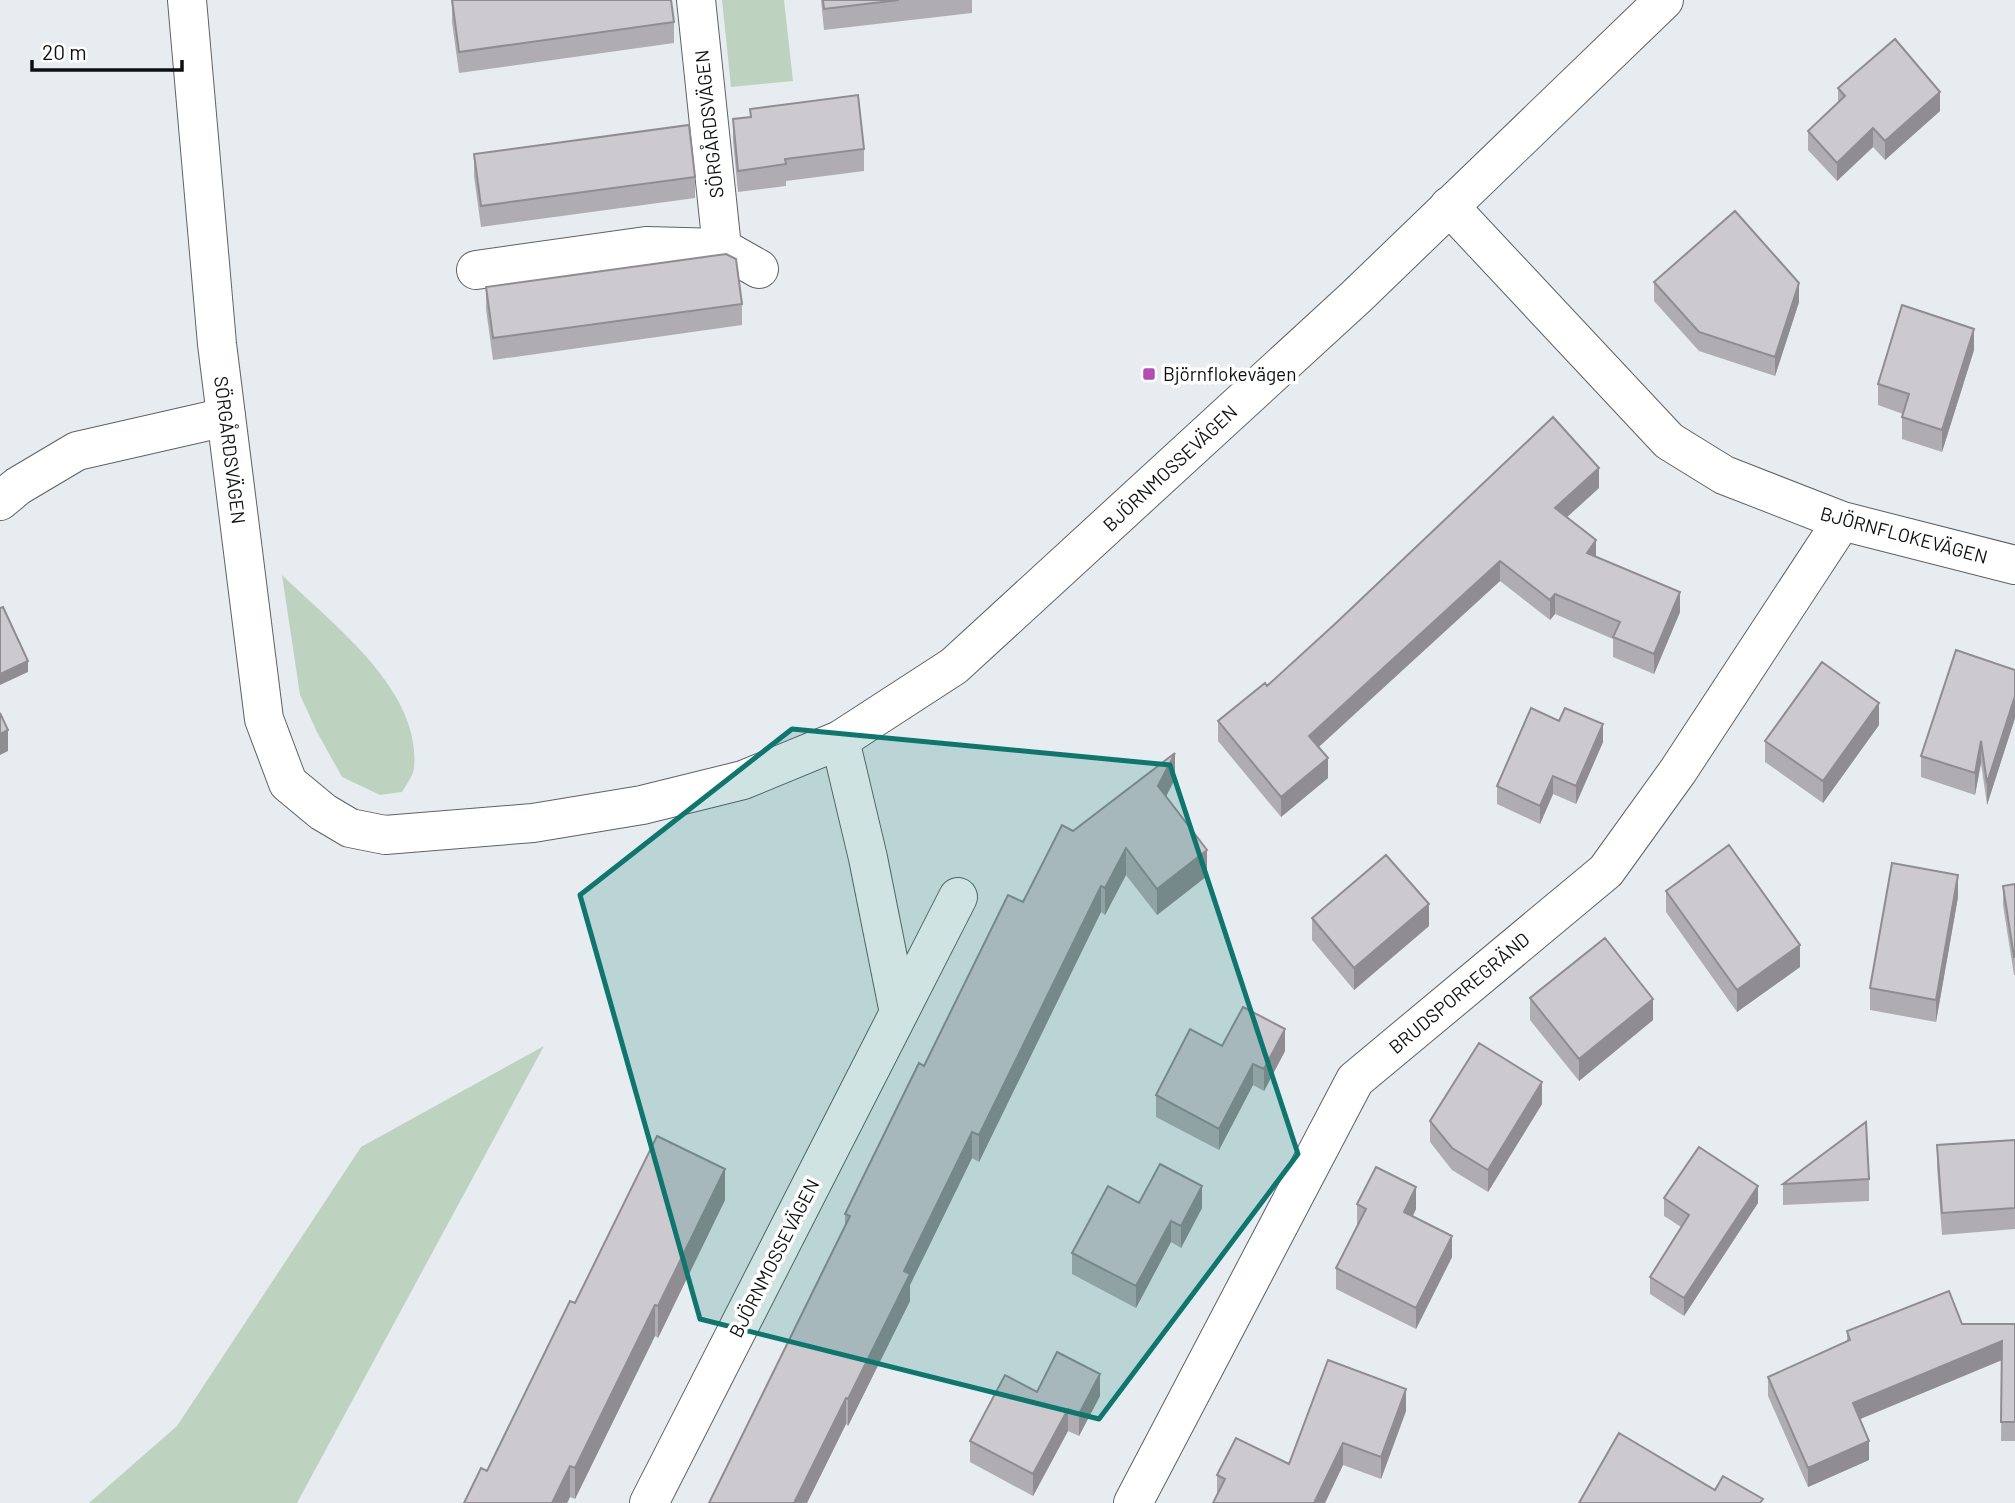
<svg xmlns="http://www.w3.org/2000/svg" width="2015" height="1503" font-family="Barlow,sans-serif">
<rect width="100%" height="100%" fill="#e7ecf0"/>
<!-- green -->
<path fill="#bdd3bf" d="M 722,0 L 784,0 L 793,81 L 731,87 Z
M 282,575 C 332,624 422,690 414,768 C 413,776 406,785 402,792 L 380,795 L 342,777 L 317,732 L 300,695 Z
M 544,1046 L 297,1503 L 89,1503 L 177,1426 L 361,1147 Z"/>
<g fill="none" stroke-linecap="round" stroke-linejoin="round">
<defs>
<path id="street" d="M 696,0 L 722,248
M 1449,206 L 1669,441 L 1724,475 L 1842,521 L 2015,565
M 476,270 L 646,246 L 722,248 L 759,269
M 0,501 L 18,486 L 77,451 L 226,417
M 840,740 L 868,858 L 899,1013
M 649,1503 L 958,897
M 1133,1503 L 1355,1080 L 1606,871 L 1678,771 L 1842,521"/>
<path id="secondary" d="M 187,0 L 217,344 L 264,719 L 288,783 L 323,812 L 350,828 L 385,835 L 533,823 L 642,805 L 743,780 L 840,740 L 954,666 L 1356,297 L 1664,0"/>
</defs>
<!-- street casing -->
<use href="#street" stroke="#5e6266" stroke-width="40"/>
<!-- secondary casing -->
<use href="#secondary" stroke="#5e6266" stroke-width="40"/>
<!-- street -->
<use href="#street" stroke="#fff" stroke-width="38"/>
<!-- secondary -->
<use href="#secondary" stroke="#fff" stroke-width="38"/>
</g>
<!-- wall -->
<path fill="#afadb2" d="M 452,0 L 674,22 L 674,43 L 459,73 L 452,22 Z
M 821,0 L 972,0 L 972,13 L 824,30 Z
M 1838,88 L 1940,111 L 1885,160 L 1873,147 L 1837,181 L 1808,150 L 1808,131 L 1838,102 Z
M 750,109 L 864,149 L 864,171 L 786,181 L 786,186 L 738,192 L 733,141 L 733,119 L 750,117 Z
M 474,154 L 695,177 L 695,198 L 481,227 L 474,176 Z
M 1654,282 L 1799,302 L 1775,376 L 1699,351 L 1654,301 Z
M 486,287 L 742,304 L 742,325 L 493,360 L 486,309 Z
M 1974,350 L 1942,452 L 1902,439 L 1902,417 L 1903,414 L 1878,405 L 1878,384 Z
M 1599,488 L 1567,517 L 1596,557 L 1680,612 L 1654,674 L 1613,657 L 1613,639 L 1555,614 L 1550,620 L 1500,581 L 1318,747 L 1328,778 L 1281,817 L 1218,741 L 1218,721 L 1267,686 Z
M 2015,670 L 2015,718 L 1987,805 L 1981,763 L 1975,795 L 1921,777 L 1921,756 Z
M 1559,721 L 1603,742 L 1576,804 L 1553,794 L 1540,824 L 1497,804 L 1497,786 Z
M 1879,725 L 1823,803 L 1765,762 L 1765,741 Z
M 1175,779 L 1166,796 L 1207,876 L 1157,915 L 1126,875 L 1105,915 L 1101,912 L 979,1162 L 972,1158 L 910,1285 L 910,1301 L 848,1426 L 846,1424 L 807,1503 L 709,1503 L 845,1225 L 845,1214 L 924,1066 L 1023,902 L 1073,831 Z
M 2015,884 L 2015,975 L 2014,975 L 2003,905 L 2003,886 Z
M 1666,891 L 1800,967 L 1737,1012 L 1666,912 Z
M 1958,897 L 1936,1022 L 1870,1010 L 1870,988 Z
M 1312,918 L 1429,926 L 1354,990 L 1312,940 Z
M 1530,998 L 1653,1020 L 1579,1081 L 1530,1020 Z
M 1222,1046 L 1285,1051 L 1264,1091 L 1253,1085 L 1219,1150 L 1156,1117 L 1156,1095 Z
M 1542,1104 L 1488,1192 L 1452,1170 L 1430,1142 L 1430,1121 Z
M 2015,1140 L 2015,1229 L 1942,1235 L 1937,1167 L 1937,1145 Z
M 1869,1179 L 1869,1201 L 1783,1205 L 1783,1184 Z
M 1664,1198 L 1758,1203 L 1684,1316 L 1650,1294 L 1650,1277 L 1681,1227 L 1664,1216 Z
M 725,1200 L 658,1338 L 655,1336 L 575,1499 L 570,1497 L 567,1503 L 487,1471 L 575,1303 Z
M 1139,1203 L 1202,1208 L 1181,1248 L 1171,1242 L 1136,1308 L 1072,1274 L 1072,1253 Z
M 1357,1204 L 1416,1209 L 1413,1216 L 1452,1257 L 1416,1329 L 1336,1289 L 1336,1268 L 1357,1226 Z
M 1962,1324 L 2015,1324 L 2015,1441 L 2001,1441 L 2002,1360 L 1860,1419 L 1869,1460 L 1808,1487 L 1768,1396 L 1768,1377 L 1847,1342 L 1847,1331 Z
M 1037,1392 L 1100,1396 L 1079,1436 L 1068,1431 L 1033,1496 L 970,1462 L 970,1441 Z
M 1406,1411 L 1381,1479 L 1343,1465 L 1325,1503 L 1213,1503 L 1217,1495 L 1217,1475 L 1289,1464 Z"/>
<!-- shaded-wall -->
<path fill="#8f8d91" d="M 1940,92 L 1940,111 L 1885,160 L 1885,141 Z
M 1873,128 L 1873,147 L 1837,181 L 1837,163 Z
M 1799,283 L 1799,302 L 1775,376 L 1775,357 Z
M 1974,329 L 1974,350 L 1942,452 L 1942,430 Z
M 1599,468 L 1599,488 L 1555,528 L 1555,508 Z
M 1596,540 L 1596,560 L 1587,553 Z
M 1500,561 L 1500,581 L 1309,756 L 1309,736 Z
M 1680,592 L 1680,612 L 1654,674 L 1654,654 Z
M 1555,594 L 1555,614 L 1550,620 L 1550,600 Z
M 28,661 L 28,672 L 0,685 L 0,674 Z
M 2015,696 L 2015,718 L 1987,805 L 1987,783 Z
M 1879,703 L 1879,725 L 1823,803 L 1823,781 Z
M 1603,724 L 1603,742 L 1576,804 L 1576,786 Z
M 8,730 L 8,751 L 0,755 L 0,734 Z
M 1981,741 L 1981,763 L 1975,795 L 1975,773 Z
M 1175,753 L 1175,779 L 1158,812 L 1158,786 Z
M 1328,758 L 1328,778 L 1281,817 L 1281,797 Z
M 1553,776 L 1553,794 L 1540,824 L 1540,806 Z
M 1126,848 L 1126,875 L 1105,915 L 1105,888 Z
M 1207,850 L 1207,876 L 1157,915 L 1157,889 Z
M 1958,875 L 1958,897 L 1936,1022 L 1936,1000 Z
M 1101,886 L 1101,912 L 979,1162 L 979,1135 Z
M 1429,904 L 1429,926 L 1354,990 L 1354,968 Z
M 1800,945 L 1800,967 L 1737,1012 L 1737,990 Z
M 1653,999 L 1653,1020 L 1579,1081 L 1579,1059 Z
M 1285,1029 L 1285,1051 L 1264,1091 L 1264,1069 Z
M 1253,1064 L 1253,1085 L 1219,1150 L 1219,1129 Z
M 1542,1082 L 1542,1104 L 1488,1192 L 1488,1170 Z
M 972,1132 L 972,1158 L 910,1285 L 910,1301 L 848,1426 L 848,1399 L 904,1271 Z
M 725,1169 L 725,1200 L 658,1338 L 658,1306 Z
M 1202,1186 L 1202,1208 L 1181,1248 L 1181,1226 Z
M 1758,1186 L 1758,1203 L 1684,1316 L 1684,1298 Z
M 1416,1187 L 1416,1209 L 1404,1233 L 1404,1212 Z
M 1171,1221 L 1171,1242 L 1136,1308 L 1136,1286 Z
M 1452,1236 L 1452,1257 L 1416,1329 L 1416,1308 Z
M 655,1305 L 655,1336 L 575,1499 L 575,1468 Z
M 2002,1341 L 2002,1360 L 1853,1422 L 1853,1403 Z
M 1100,1374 L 1100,1396 L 1079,1436 L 1079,1414 Z
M 1406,1389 L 1406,1411 L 1381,1479 L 1381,1457 Z
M 846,1398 L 846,1424 L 807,1503 L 794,1503 Z
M 1068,1409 L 1068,1431 L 1033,1496 L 1033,1474 Z
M 1869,1441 L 1869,1460 L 1808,1487 L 1808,1468 Z
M 1343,1443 L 1343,1465 L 1325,1503 L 1314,1503 Z
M 570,1466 L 570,1497 L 567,1503 L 552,1503 Z"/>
<!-- building -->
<path fill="#ccc9cf" stroke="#8f8d91" stroke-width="2" d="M 452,0 L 671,0 L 674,22 L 459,52 Z
M 823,0 L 899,0 L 824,9 Z
M 1895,39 L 1940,92 L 1885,141 L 1873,128 L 1837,163 L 1808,131 L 1845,96 L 1838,88 Z
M 858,95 L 864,149 L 785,159 L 786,164 L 738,171 L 733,119 L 751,117 L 750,109 Z
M 689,125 L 695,177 L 481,206 L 474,154 Z
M 1735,211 L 1799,283 L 1775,357 L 1699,332 L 1654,282 Z
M 726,254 L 736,259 L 742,304 L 493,338 L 486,287 Z
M 1902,305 L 1974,329 L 1942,430 L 1902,417 L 1909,394 L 1878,384 Z
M 1553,417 L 1599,468 L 1555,508 L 1596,540 L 1587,553 L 1680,592 L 1654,654 L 1613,637 L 1620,622 L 1555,594 L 1550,600 L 1500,561 L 1309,736 L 1328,758 L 1281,797 L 1218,721 L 1265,683 L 1267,686 L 1336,623 Z
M 3,607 L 28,661 L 0,674 L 0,608 Z
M 1956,650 L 2015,670 L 2015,696 L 1987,783 L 1981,741 L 1975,773 L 1921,756 Z
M 1822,662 L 1879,703 L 1823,781 L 1765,741 Z
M 1531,708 L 1559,721 L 1565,708 L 1603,724 L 1576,786 L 1553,776 L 1540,806 L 1497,786 Z
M 0,713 L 8,730 L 0,734 Z
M 1175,753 L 1158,786 L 1207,850 L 1157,889 L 1126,848 L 1105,888 L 1101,886 L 979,1135 L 972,1132 L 904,1271 L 910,1274 L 848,1399 L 846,1398 L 794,1503 L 709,1503 L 850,1216 L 845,1214 L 919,1063 L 924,1066 L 1008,895 L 1023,902 L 1062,825 L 1073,831 Z
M 1729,845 L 1800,945 L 1737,990 L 1666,891 Z
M 1386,855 L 1429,904 L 1354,968 L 1312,918 Z
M 1892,863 L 1958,875 L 1936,1000 L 1870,988 Z
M 2015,884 L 2015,957 L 2014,957 L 2003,886 Z
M 1605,938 L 1653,999 L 1579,1059 L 1530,998 Z
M 1243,1007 L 1285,1029 L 1264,1069 L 1253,1064 L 1219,1129 L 1156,1095 L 1190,1029 L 1222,1046 Z
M 1479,1043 L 1542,1082 L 1488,1170 L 1452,1148 L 1430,1121 Z
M 1866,1122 L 1869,1179 L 1783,1184 Z
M 657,1136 L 725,1169 L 658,1306 L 655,1305 L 575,1468 L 570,1466 L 552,1503 L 464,1503 L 481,1468 L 487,1471 L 570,1301 L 575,1303 Z
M 2015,1140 L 2015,1208 L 1942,1213 L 1937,1145 Z
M 1699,1147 L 1758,1186 L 1684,1298 L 1650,1277 L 1689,1215 L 1664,1198 Z
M 1160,1164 L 1202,1186 L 1181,1226 L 1171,1221 L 1136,1286 L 1072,1253 L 1108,1186 L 1139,1203 Z
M 1376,1167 L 1416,1187 L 1404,1212 L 1452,1236 L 1416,1308 L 1336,1268 L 1366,1209 L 1357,1204 Z
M 1949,1291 L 1962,1324 L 2015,1324 L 2015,1422 L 2001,1422 L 2002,1341 L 1853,1403 L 1869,1441 L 1808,1468 L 1768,1377 L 1850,1340 L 1847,1331 Z
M 1057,1352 L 1100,1374 L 1079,1414 L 1068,1409 L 1033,1474 L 970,1441 L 1005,1375 L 1037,1392 Z
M 1328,1360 L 1406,1389 L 1381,1457 L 1343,1443 L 1314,1503 L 1213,1503 L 1225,1479 L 1217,1475 L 1236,1438 L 1289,1464 Z
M 1619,1433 L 1715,1490 L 1723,1476 L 1763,1499 L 1760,1503 L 1579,1503 Z"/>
<!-- marked area -->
<path fill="#0f766e" fill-opacity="0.2" stroke="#0f766e" stroke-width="5" stroke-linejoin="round" d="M 792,729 L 1170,765 L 1298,1154 L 1099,1419 L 700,1319 L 580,895 Z"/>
<!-- markers -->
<rect fill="#b34db1" stroke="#fff" stroke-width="2.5" x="1142" y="367" width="14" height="14" rx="3.5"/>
<g text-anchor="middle" stroke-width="7" stroke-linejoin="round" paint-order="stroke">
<!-- street labels -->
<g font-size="19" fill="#0d0f10" stroke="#fff">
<text transform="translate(709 124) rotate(-96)" y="7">SÖRGÅRDSVÄGEN</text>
<text transform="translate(230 450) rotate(83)" y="7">SÖRGÅRDSVÄGEN</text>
<text transform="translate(1170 468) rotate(-43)" y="7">BJÖRNMOSSEVÄGEN</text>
<text transform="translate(1904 535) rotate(15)" y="7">BJÖRNFLOKEVÄGEN</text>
<text transform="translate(1459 993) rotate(-40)" y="7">BRUDSPORREGRÄND</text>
<text transform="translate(774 1258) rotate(-63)" y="7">BJÖRNMOSSEVÄGEN</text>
</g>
<!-- poi labels -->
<g font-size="19" fill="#0d0f10" stroke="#fff" text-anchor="start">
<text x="1163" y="381">Björnflokevägen</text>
</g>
</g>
<!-- scale -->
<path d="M32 60v10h150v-10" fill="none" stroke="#0d0f10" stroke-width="3.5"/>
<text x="42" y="60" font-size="21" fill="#0d0f10" stroke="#ffffff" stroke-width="5" paint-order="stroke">20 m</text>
</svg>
